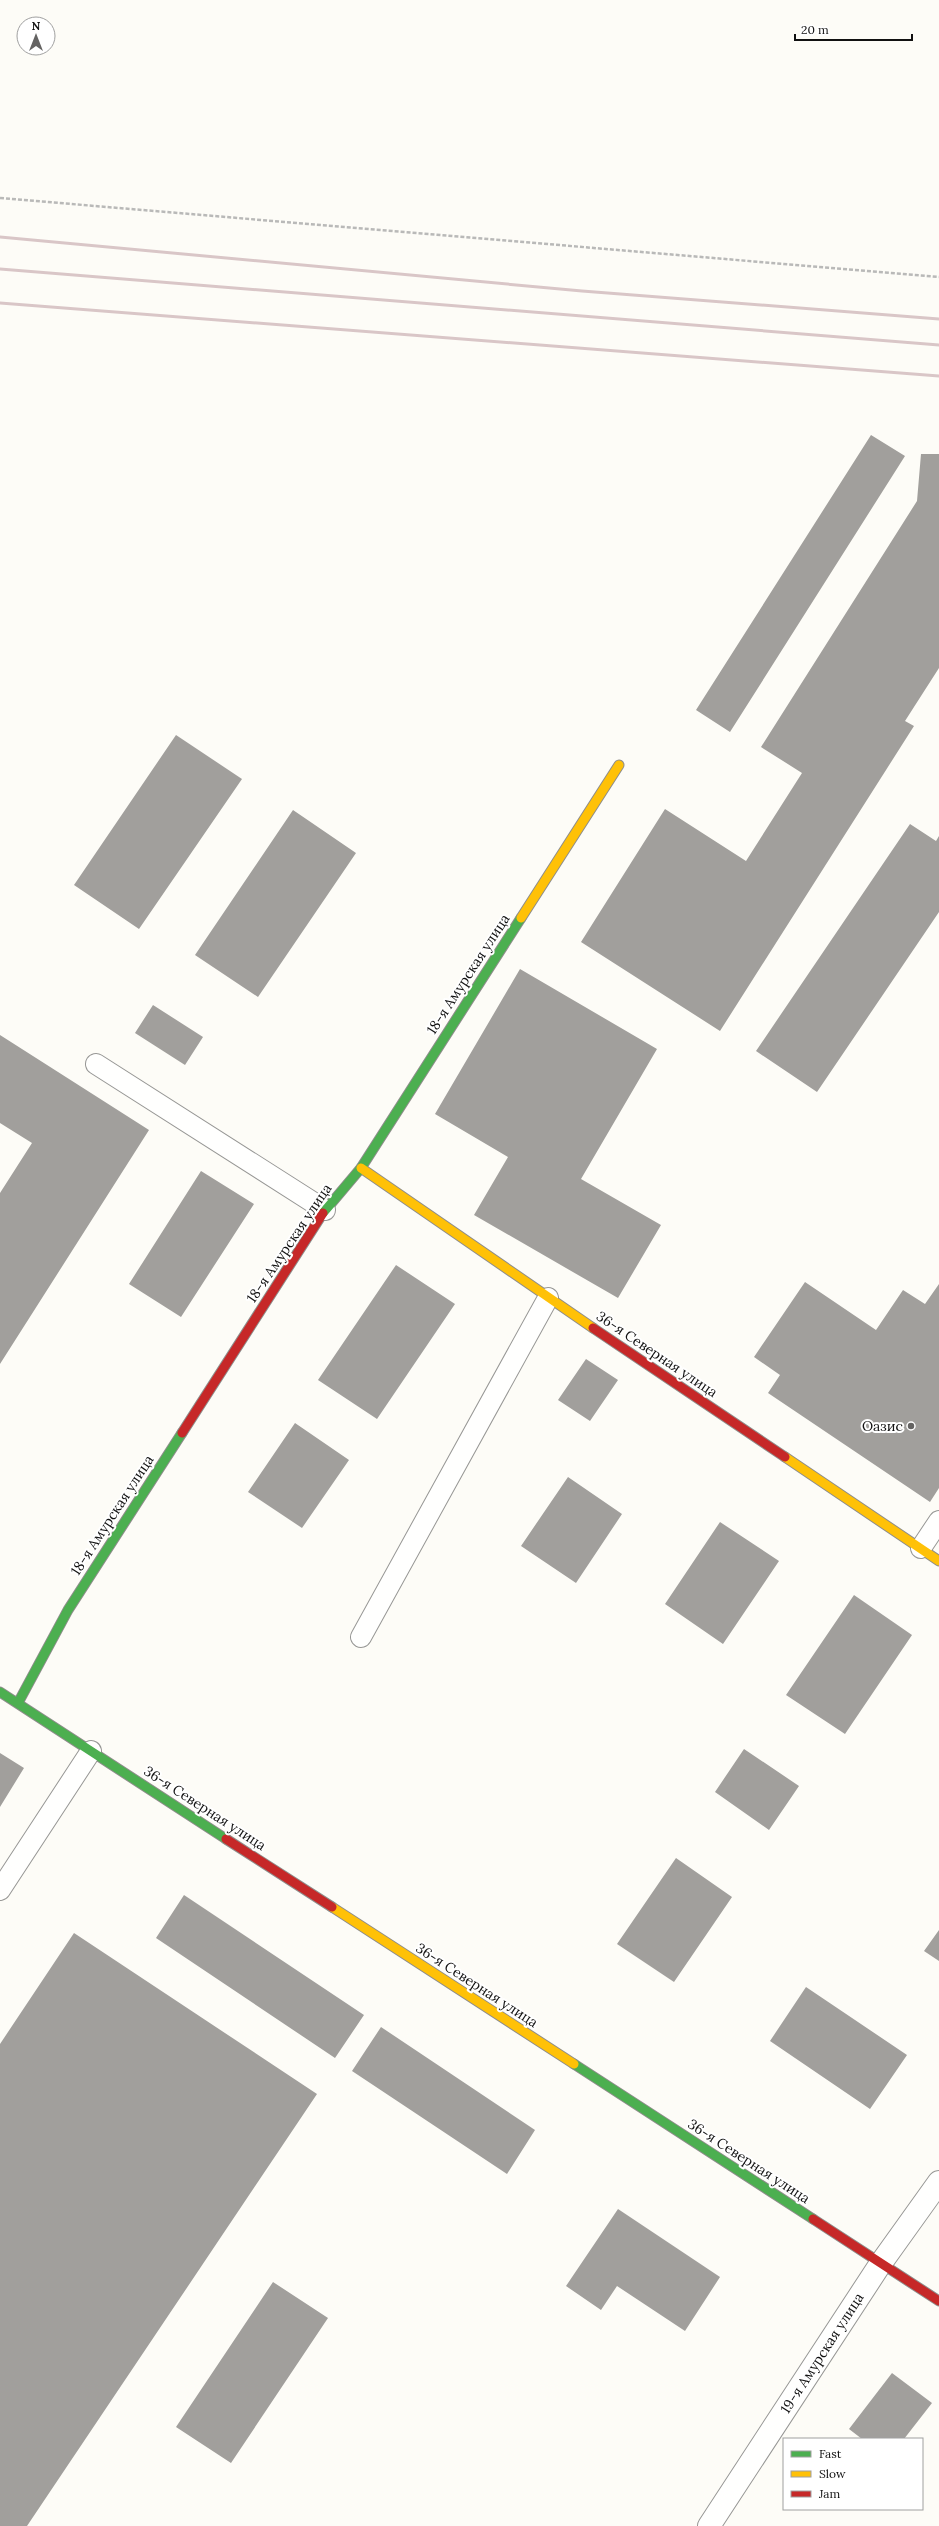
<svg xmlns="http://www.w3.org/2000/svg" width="939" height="2526" font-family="Lora,serif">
<rect width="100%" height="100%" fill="#fdfcf7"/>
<!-- building -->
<path fill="#a19f9c" d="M 871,435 L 905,456 L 730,732 L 696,710 Z
M 921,454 L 939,454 L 939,668 L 905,721 L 914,726 L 720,1031 L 581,942 L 665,809 L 746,861 L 802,773 L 761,747 L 917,501 Z
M 176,735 L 242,779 L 139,929 L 74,885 Z
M 293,810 L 356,853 L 258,997 L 195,955 Z
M 910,824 L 936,841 L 939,836 L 939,912 L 817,1092 L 756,1051 Z
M 520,969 L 657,1049 L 581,1179 L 661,1225 L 618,1298 L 474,1215 L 508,1157 L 435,1114 Z
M 153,1005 L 203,1037 L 185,1065 L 135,1033 Z
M 0,1035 L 149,1130 L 0,1364 L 0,1193 L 32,1143 L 0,1123 Z
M 201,1171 L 254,1204 L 181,1317 L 129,1284 Z
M 396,1265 L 455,1304 L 377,1419 L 318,1380 Z
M 805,1282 L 876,1330 L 903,1290 L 925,1304 L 939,1284 L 939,1488 L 930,1502 L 768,1393 L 780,1375 L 754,1357 Z
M 586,1359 L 618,1380 L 590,1421 L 558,1400 Z
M 295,1423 L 349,1460 L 302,1528 L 248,1492 Z
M 568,1477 L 622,1514 L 576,1583 L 521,1546 Z
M 720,1522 L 779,1561 L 723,1644 L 665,1604 Z
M 854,1595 L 912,1635 L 845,1734 L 786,1695 Z
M 744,1749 L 799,1786 L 769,1830 L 715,1792 Z
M 0,1753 L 24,1768 L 0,1807 Z
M 676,1858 L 732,1897 L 674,1982 L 617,1944 Z
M 184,1895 L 364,2015 L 335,2058 L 156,1938 Z
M 939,1930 L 939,1961 L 924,1951 Z
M 74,1933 L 317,2094 L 27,2526 L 0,2526 L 0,2044 Z
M 806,1987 L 907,2055 L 870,2109 L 770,2041 Z
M 381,2027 L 535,2130 L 507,2174 L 352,2071 Z
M 618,2209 L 720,2277 L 685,2331 L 617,2286 L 601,2310 L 566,2286 Z
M 273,2282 L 328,2318 L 231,2463 L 176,2427 Z
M 892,2373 L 932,2403 L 904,2439 L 862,2439 L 849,2429 Z"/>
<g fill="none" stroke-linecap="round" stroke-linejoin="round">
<defs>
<path id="lane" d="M 96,1064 L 325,1210
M 921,1548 L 939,1521
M 361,1637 L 548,1298
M 0,1890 L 91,1751"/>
<path id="street" d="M 709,2526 L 881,2263 L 939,2182"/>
<path id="fast" d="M 323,1213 L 361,1168 L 521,918
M 0,1692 L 226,1839
M 18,1703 L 68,1610 L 182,1433
M 574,2064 L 813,2219"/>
<path id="slow" d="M 521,918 L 619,765
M 361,1168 L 593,1328
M 785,1457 L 939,1561
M 332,1907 L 574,2064"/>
<path id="jam" d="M 593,1328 L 785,1457
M 182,1433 L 323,1213
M 226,1839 L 332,1907
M 813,2219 L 939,2301"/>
</defs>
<!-- lane casing -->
<use href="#lane" stroke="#979795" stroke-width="22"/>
<!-- street casing -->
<use href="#street" stroke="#979795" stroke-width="24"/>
<!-- fast casing -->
<use href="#fast" stroke="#8e8d8b" stroke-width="11"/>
<!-- slow casing -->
<use href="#slow" stroke="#8e8d8b" stroke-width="11"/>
<!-- jam casing -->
<use href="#jam" stroke="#8e8d8b" stroke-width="11"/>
<!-- path -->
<path stroke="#b9b9b8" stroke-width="2.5" stroke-dasharray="4 2" stroke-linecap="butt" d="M 0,198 L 939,277"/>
<!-- lane -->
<use href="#lane" stroke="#fffffe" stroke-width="20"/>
<!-- street -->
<use href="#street" stroke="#fffffe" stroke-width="22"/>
<!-- fast -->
<use href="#fast" stroke="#4caf50" stroke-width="9"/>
<!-- slow -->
<use href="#slow" stroke="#ffc107" stroke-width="9"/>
<!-- jam -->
<use href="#jam" stroke="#c62828" stroke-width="9"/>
<!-- rail -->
<path stroke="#d9c6c7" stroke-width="3" d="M 0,237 L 582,291 L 939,319
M 0,269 L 939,345
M 0,303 L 939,376"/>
</g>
<!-- markers -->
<circle fill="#646362" stroke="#fff" stroke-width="1.5" cx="911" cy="1426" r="4"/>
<g text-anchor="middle" stroke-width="4" stroke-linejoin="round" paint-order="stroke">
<!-- street labels -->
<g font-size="14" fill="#111" stroke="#fff">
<text transform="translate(468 974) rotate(-57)" y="5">18-я Амурская улица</text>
<text transform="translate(289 1243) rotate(-56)" y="5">18-я Амурская улица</text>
<text transform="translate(657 1354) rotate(34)" y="5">36-я Северная улица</text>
<text transform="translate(112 1515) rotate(-57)" y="5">18-я Амурская улица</text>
<text transform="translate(205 1808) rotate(33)" y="5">36-я Северная улица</text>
<text transform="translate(477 1985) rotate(33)" y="5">36-я Северная улица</text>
<text transform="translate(749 2161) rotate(33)" y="5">36-я Северная улица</text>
<text transform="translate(822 2353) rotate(-57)" y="5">19-я Амурская улица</text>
</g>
<!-- poi labels -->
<g font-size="14" fill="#111" stroke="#fff" text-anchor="end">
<text x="903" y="1431">Оазис</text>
</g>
</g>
<!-- legend -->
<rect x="783" y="2438" width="140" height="72" fill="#ffffff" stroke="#a0a0a0"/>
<rect x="791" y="2451" width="20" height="6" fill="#4caf50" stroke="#a0a0a0"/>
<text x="819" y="2458" font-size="12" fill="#111111">Fast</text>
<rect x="791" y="2471" width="20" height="6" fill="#ffc107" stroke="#a0a0a0"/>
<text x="819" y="2478" font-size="12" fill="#111111">Slow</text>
<rect x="791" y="2491" width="20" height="6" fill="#c62828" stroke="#a0a0a0"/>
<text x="819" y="2498" font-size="12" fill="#111111">Jam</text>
<!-- north arrow -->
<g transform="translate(36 36)"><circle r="19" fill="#ffffff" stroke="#a0a0a0"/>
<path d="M0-3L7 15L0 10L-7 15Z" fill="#646362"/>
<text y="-6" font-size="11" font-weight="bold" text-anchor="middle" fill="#111111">N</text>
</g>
<!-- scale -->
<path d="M795 34v6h117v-6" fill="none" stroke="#111111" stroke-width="2"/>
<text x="801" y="34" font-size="12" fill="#111111" stroke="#ffffff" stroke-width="3" paint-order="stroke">20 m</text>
</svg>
